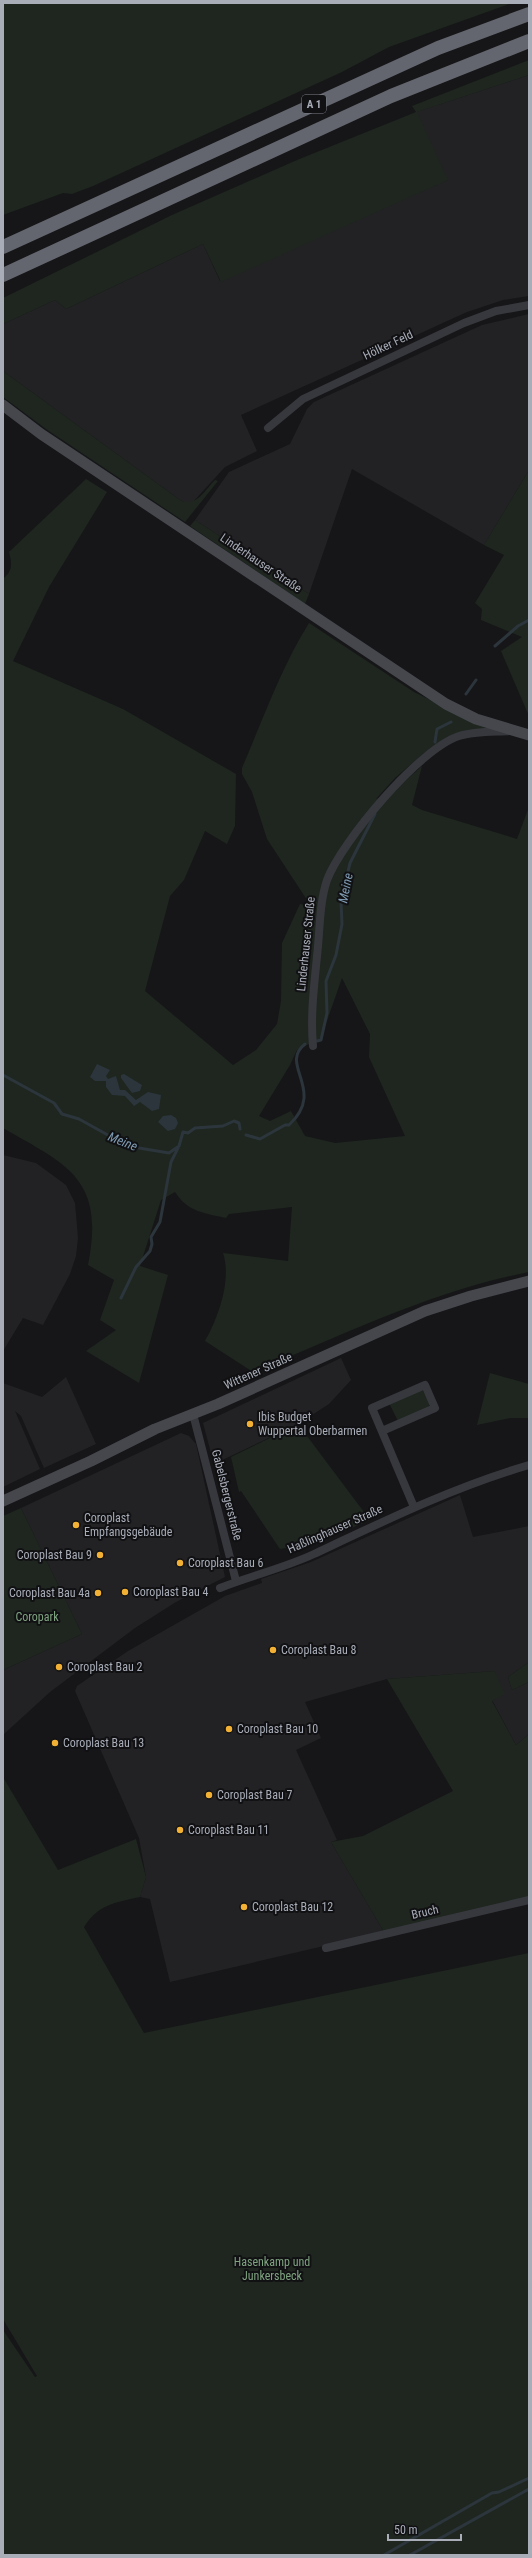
<svg xmlns="http://www.w3.org/2000/svg" width="532" height="2558" font-family="'Roboto Condensed',sans-serif">
<rect width="100%" height="100%" fill="#161618"/>
<!-- built -->
<path fill="#222225" d="M 529,75 L 529,296 L 503,300 L 467,312 L 241,415 L 257,451 L 225,467 L 193,502 L 186,503 L 180,500 L 3,371 L 3,324 L 55,300 L 66,309 L 203,244 L 220,281 L 447,180 L 416,112 Z
M 529,314 L 529,470 L 484,545 L 352,469 L 309,594 L 195,520 L 229,472 L 290,444 L 307,409 L 314,402 L 482,325 Z
M 3,1155 L 36,1163 L 66,1185 L 75,1203 L 78,1238 L 76,1256 L 70,1274 L 43,1325 L 23,1318 L 3,1351 Z
M 341,1358 L 351,1380 L 329,1404 L 298,1424 L 214,1464 L 203,1423 Z
M 66,1377 L 96,1444 L 44,1468 L 21,1416 L 15,1411 L 40,1469 L 3,1487 L 3,1383 L 42,1397 Z
M 181,1433 L 189,1436 L 196,1444 L 225,1577 L 176,1602 L 135,1628 L 50,1692 L 3,1735 L 3,1670 L 82,1634 L 21,1508 Z
M 460,1495 L 473,1537 L 529,1526 L 529,1662 L 508,1677 L 512,1690 L 529,1682 L 529,1734 L 516,1745 L 492,1700 L 495,1671 L 387,1679 L 305,1702 L 321,1738 L 296,1750 L 337,1840 L 331,1842 L 384,1932 L 170,1982 L 150,1899 L 140,1897 L 146,1877 L 139,1838 L 75,1691 L 77,1686 L 128,1651 L 225,1596 L 262,1583 L 261,1579 L 311,1562 Z"/>
<!-- green -->
<path fill="#1e261f" fill-rule="evenodd" d="M 3,3 L 512,3 L 389,47 L 342,72 L 93,186 L 72,194 L 63,193 L 3,215 Z
M 529,60 L 529,75 L 417,112 L 448,180 L 221,282 L 203,244 L 66,309 L 55,300 L 3,324 L 3,298 L 172,215 L 297,160 L 416,112 L 412,106 Z
M 3,371 L 180,500 C 196,508 205,490 215,480 L 218,481 L 185,522 L 46,429 L 3,397 Z
M 529,470 L 529,716 L 501,651 L 522,637 L 481,620 L 482,609 L 475,603 L 504,555 L 484,545 Z
M 86,479 L 107,492 L 49,587 L 13,661 L 123,709 L 236,774 L 235,826 L 227,844 L 205,831 L 184,880 L 170,896 L 145,991 L 233,1065 L 256,1050 L 277,1024 L 281,1001 L 282,943 L 300,904 L 311,906 L 267,839 L 252,792 L 242,774 L 242,768 C 263,719 281,668 309,623 L 414,692 L 493,730 L 472,730 L 424,753 L 395,778 L 376,799 L 390,794 L 422,766 L 412,805 L 422,810 L 517,839 L 529,807 L 529,1272 C 432,1291 343,1335 253,1372 L 205,1341 C 218,1318 232,1280 223,1253 L 288,1261 L 292,1207 L 229,1214 L 226,1218 C 204,1213 188,1212 175,1192 L 161,1200 L 140,1266 L 168,1275 L 139,1383 L 86,1351 L 116,1330 L 100,1320 L 114,1280 L 88,1265 C 105,1179 69,1166 3,1128 L 3,579 C 13,571 12,563 9,552 ZM 342,978 L 370,1034 L 369,1057 L 405,1136 L 335,1143 L 305,1136 L 291,1111 L 270,1121 L 259,1116 L 290,1065 L 297,1050 L 321,1038 Z
M 195,520 L 309,594 L 305,604 L 190,526 Z
M 490,1373 L 529,1384 L 529,1418 L 510,1418 L 477,1425 Z
M 421,1390 L 423,1391 L 430,1403 L 428,1408 L 398,1421 L 389,1403 Z
M 298,1424 L 370,1520 L 289,1555 L 286,1548 L 280,1549 L 241,1491 L 239,1492 L 231,1457 Z
M 21,1508 L 82,1634 L 3,1670 L 3,1516 Z
M 529,1662 L 529,1682 L 512,1690 L 508,1677 Z
M 495,1671 L 505,1694 L 492,1701 L 516,1745 L 529,1734 L 529,1897 L 384,1932 L 331,1842 L 363,1836 L 453,1791 L 387,1679 Z
M 3,1777 L 58,1870 L 136,1839 L 146,1877 L 140,1897 C 114,1903 99,1904 84,1927 L 144,2033 L 529,1953 L 529,2555 L 3,2555 L 3,2330 L 35,2377 L 37,2376 L 3,2319 Z"/>
<!-- water -->
<path fill="#2c353c" d="M 97,1064 L 110,1070 L 106,1076 L 108,1079 L 116,1076 L 120,1090 L 125,1090 L 136,1100 L 148,1092 L 161,1095 L 159,1109 L 152,1111 L 140,1102 L 134,1106 L 125,1096 L 112,1095 L 106,1087 L 106,1081 L 95,1081 L 90,1077 Z
M 124,1074 L 142,1085 L 140,1091 L 132,1093 L 121,1078 L 121,1075 Z
M 171,1115 L 176,1118 L 178,1123 L 175,1129 L 168,1131 L 158,1122 L 163,1116 Z"/>
<g fill="none" stroke-linecap="round" stroke-linejoin="round">
<!-- stream -->
<path stroke="#2c353c" stroke-width="3" d="M 495,646 L 518,626 L 529,620
M 466,694 L 476,680
M 435,742 L 437,729 L 451,722
M 317,1041 L 321,1040 L 327,1013 L 326,981 L 336,955 L 342,924 L 341,902 L 350,863 L 375,814
M 3,1075 L 54,1103 L 62,1114 L 79,1119 L 115,1139 L 139,1148 L 169,1153 L 179,1146 L 183,1132 L 188,1133 L 195,1128 L 223,1126 L 234,1121 L 239,1123 L 240,1129
M 246,1135 L 260,1139 L 285,1125 L 289,1125 C 327,1090 278,1065 305,1044
M 121,1298 L 136,1267 L 150,1251 L 152,1244 L 151,1237 L 160,1222 L 171,1162 L 178,1148
M 384,2555 L 492,2493 L 499,2492 L 529,2478
M 410,2555 L 529,2489"/>
<!-- minor -->
<path stroke="#37383d" stroke-width="8" d="M 268,428 L 303,399 L 464,323 L 496,311 L 529,305
M 313,1046 C 310,1012 315,979 318,946 C 320,924 320,901 327,880 C 342,841 419,749 459,736 C 475,731 494,732 510,731
M 193,1414 L 236,1581
M 382,1431 L 435,1408 L 425,1385 L 372,1408 L 414,1507
M 220,1588 C 250,1576 284,1568 314,1554 C 384,1521 454,1487 529,1465
M 326,1948 L 529,1900"/>
<!-- secondary -->
<path stroke="#45474d" stroke-width="11" d="M 3,405 L 41,434 L 446,704 L 476,719 L 529,735
M 3,1501 L 91,1461 L 155,1429 L 218,1404 L 425,1311 L 471,1296 L 529,1281"/>
<!-- motorway -->
<path stroke="#63666e" stroke-width="14" d="M 3,247 L 438,48 L 529,14
M 3,275 L 391,96 L 529,41"/>
</g>
<!-- markers -->
<g fill="#f2b134" stroke="#111113" stroke-width="1.5">
<circle cx="250" cy="1424" r="4"/>
<circle cx="76" cy="1525" r="4"/>
<circle cx="100" cy="1555" r="4"/>
<circle cx="180" cy="1563" r="4"/>
<circle cx="125" cy="1592" r="4"/>
<circle cx="98" cy="1593" r="4"/>
<circle cx="273" cy="1650" r="4"/>
<circle cx="59" cy="1667" r="4"/>
<circle cx="229" cy="1729" r="4"/>
<circle cx="55" cy="1743" r="4"/>
<circle cx="209" cy="1795" r="4"/>
<circle cx="180" cy="1830" r="4"/>
<circle cx="244" cy="1907" r="4"/>
</g>
<g text-anchor="middle" stroke-width="4" stroke-linejoin="round" paint-order="stroke">
<!-- shield labels -->
<rect fill="#111113" stroke="#7b7e86" stroke-width="1" x="302" y="95" width="24" height="18" rx="3"/>
<g font-size="11" font-weight="bold" fill="#a8adb8">
<text x="314" y="108">A 1</text>
</g>
<!-- street labels -->
<g font-size="12" fill="#a8adb8" stroke="#111113">
<text transform="translate(388 345) rotate(-25)" y="4">Hölker Feld</text>
<text transform="translate(261 563) rotate(34)" y="4">Linderhauser Straße</text>
<text transform="translate(306 944) rotate(-84)" y="4">Linderhauser Straße</text>
<text transform="translate(258 1371) rotate(-24)" y="4">Wittener Straße</text>
<text transform="translate(227 1495) rotate(76)" y="4">Gabelsbergerstraße</text>
<text transform="translate(335 1529) rotate(-24)" y="4">Haßlinghauser Straße</text>
<text transform="translate(425 1912) rotate(-13)" y="4">Bruch</text>
</g>
<!-- poi labels -->
<g font-size="12" fill="#a8adb8" stroke="#111113" text-anchor="start">
<text x="258" y="1421">Ibis Budget<tspan x="258" dy="14">Wuppertal Oberbarmen</tspan></text>
<text x="84" y="1522">Coroplast<tspan x="84" dy="14">Empfangsgebäude</tspan></text>
<text x="92" y="1559" text-anchor="end">Coroplast Bau 9</text>
<text x="188" y="1567">Coroplast Bau 6</text>
<text x="133" y="1596">Coroplast Bau 4</text>
<text x="90" y="1597" text-anchor="end">Coroplast Bau 4a</text>
<text x="281" y="1654">Coroplast Bau 8</text>
<text x="67" y="1671">Coroplast Bau 2</text>
<text x="237" y="1733">Coroplast Bau 10</text>
<text x="63" y="1747">Coroplast Bau 13</text>
<text x="217" y="1799">Coroplast Bau 7</text>
<text x="188" y="1834">Coroplast Bau 11</text>
<text x="252" y="1911">Coroplast Bau 12</text>
</g>
<!-- park labels -->
<g font-size="12" fill="#7fa381" stroke="#111113">
<text x="37" y="1621">Coropark</text>
<text x="272" y="2266">Hasenkamp und<tspan x="272" dy="14">Junkersbeck</tspan></text>
</g>
<!-- water labels -->
<g font-size="13" font-style="italic" fill="#7f9bb3" stroke="#111113">
<text transform="translate(345 888) rotate(-79)" y="5">Meine</text>
<text transform="translate(123 1141) rotate(22)" y="5">Meine</text>
</g>
</g>
<!-- border -->
<rect width="532" height="2558" fill="none" stroke="#a8adb8" stroke-width="8"/>
<!-- scale -->
<path d="M388 2534v6h73v-6" fill="none" stroke="#a8adb8" stroke-width="2"/>
<text x="394" y="2534" font-size="12" fill="#a8adb8" stroke="#111113" stroke-width="3" paint-order="stroke">50 m</text>
</svg>
